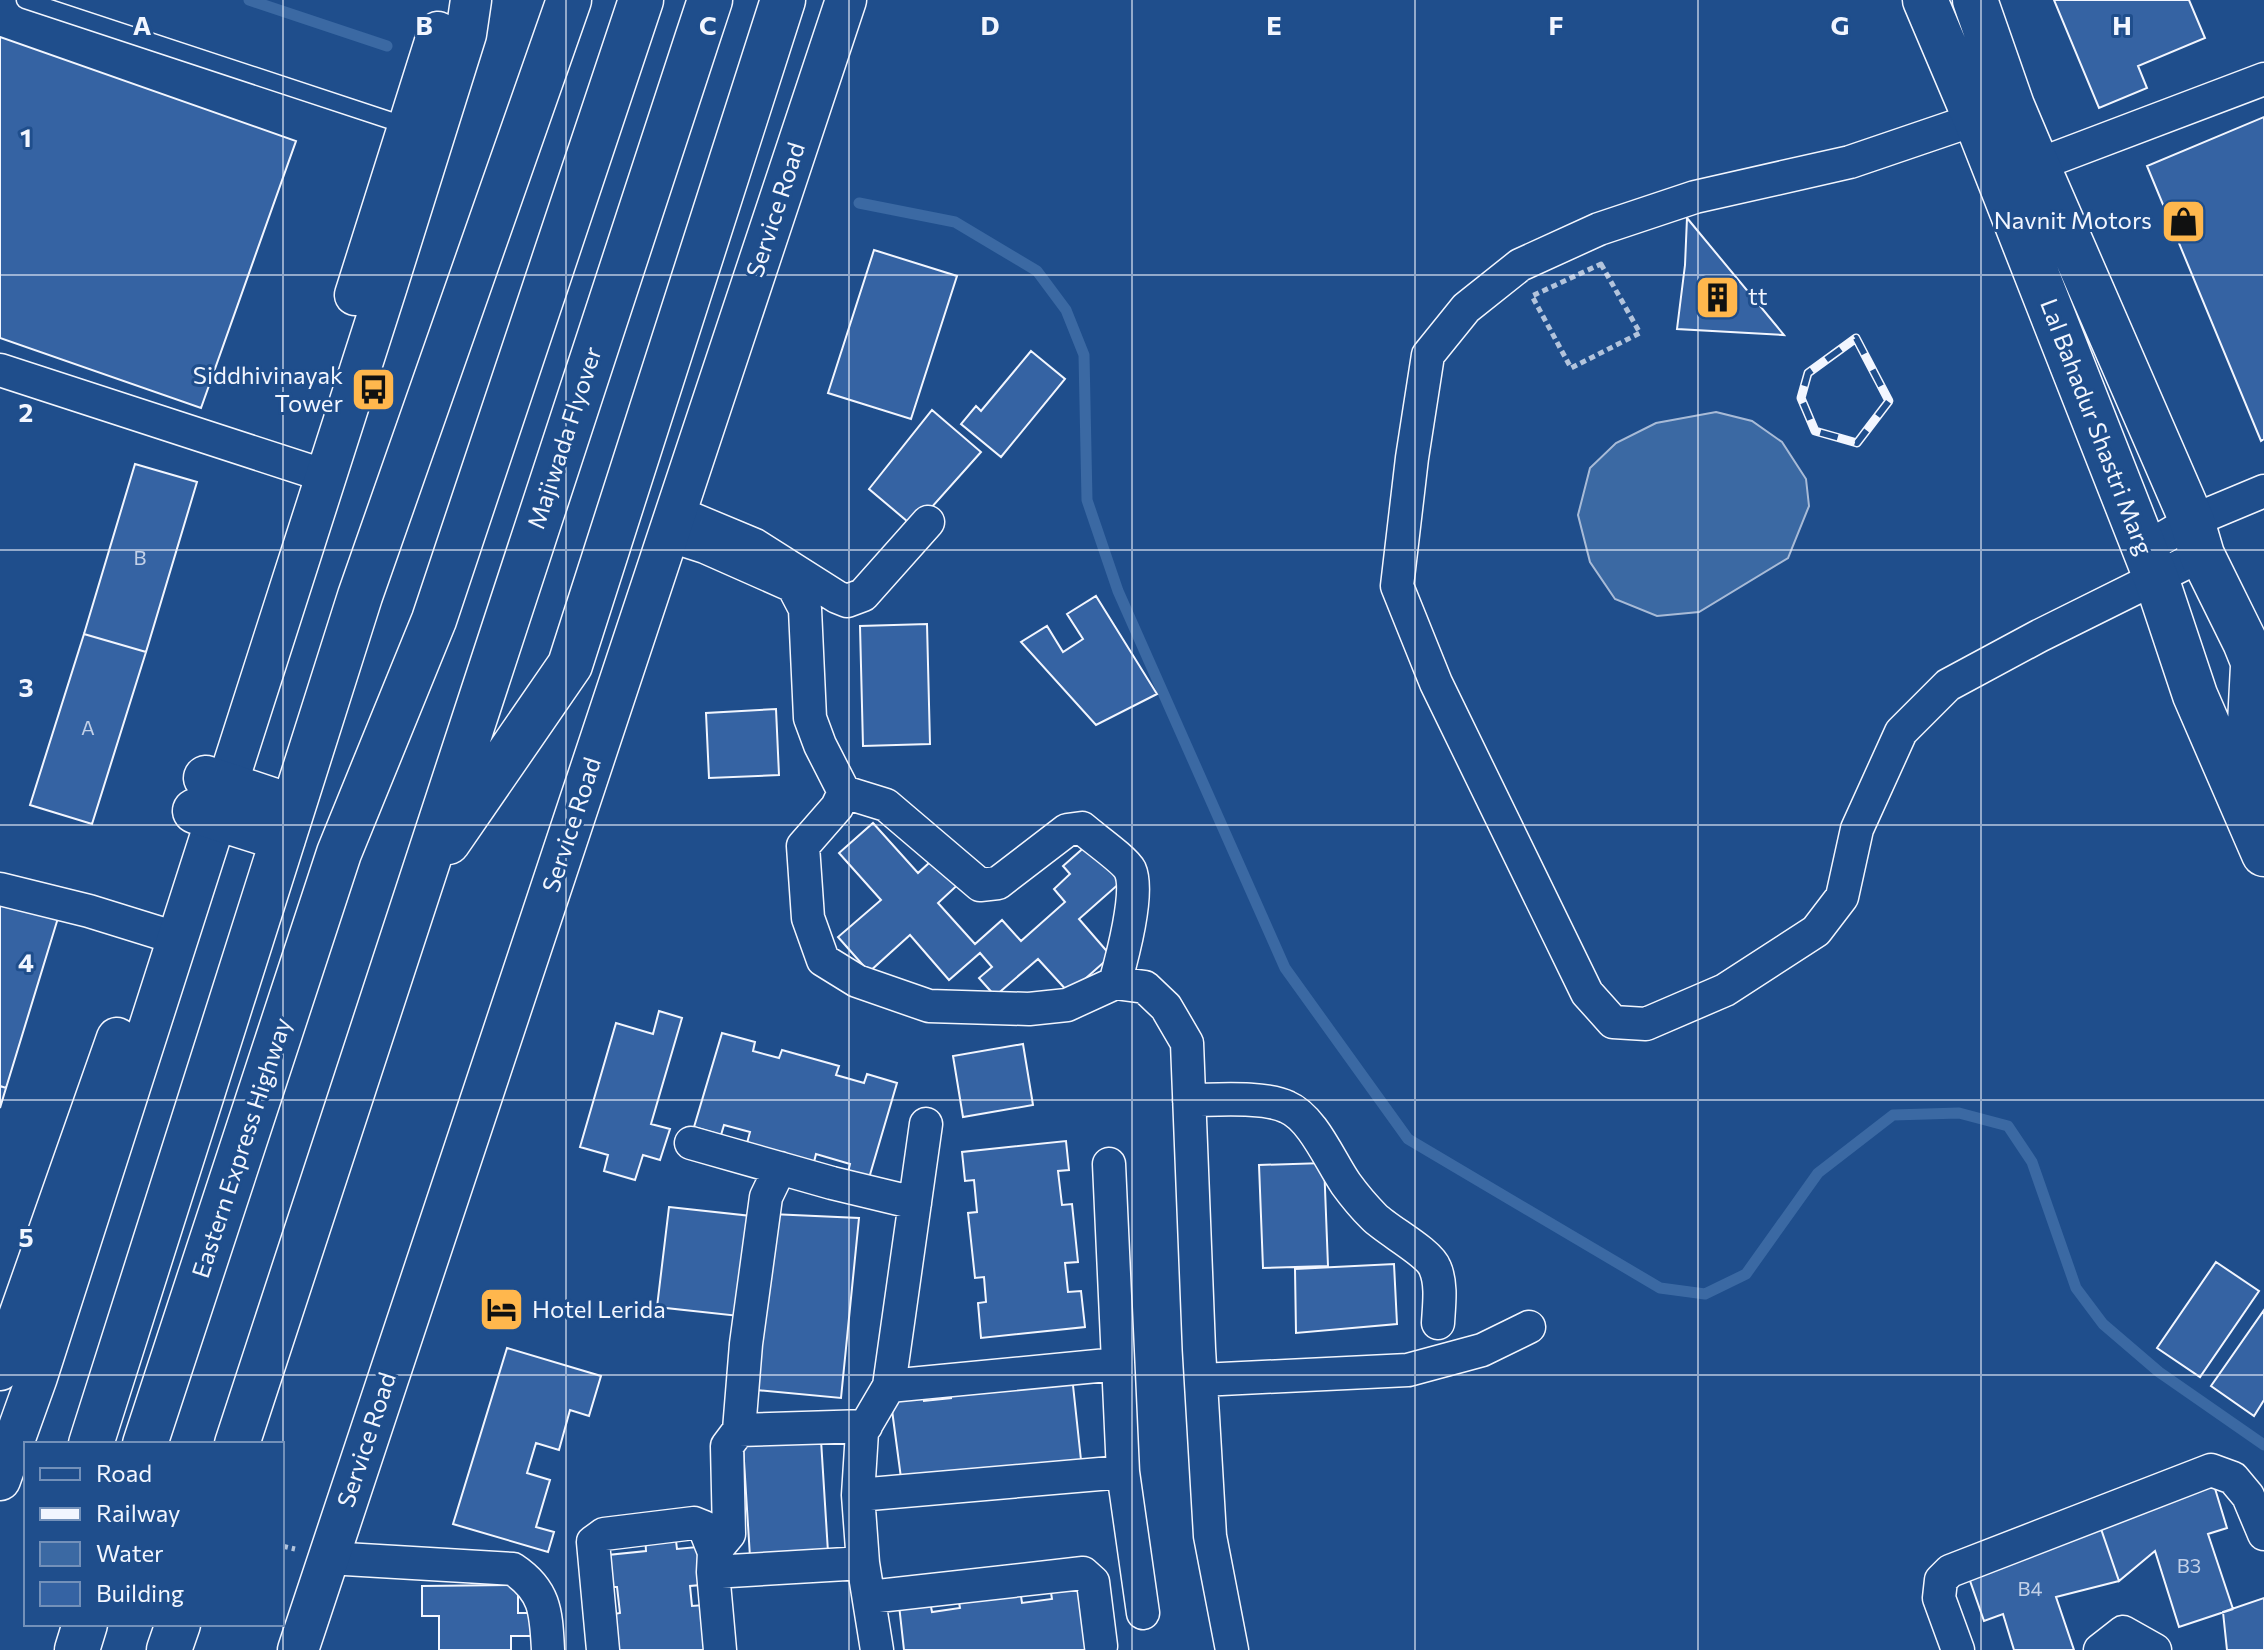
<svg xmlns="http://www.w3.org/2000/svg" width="2264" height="1650" font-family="Commissioner,sans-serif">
<rect width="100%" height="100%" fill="#1f4e8c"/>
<!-- water -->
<path fill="#3b69a3" stroke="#a8bbd7" stroke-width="2" d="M 1716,412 L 1752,421 L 1782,442 L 1806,479 L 1809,506 L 1788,558 L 1699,612 L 1657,616 L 1615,599 L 1590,562 L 1578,515 L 1590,468 L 1616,443 L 1656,423 Z"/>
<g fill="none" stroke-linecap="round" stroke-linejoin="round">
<!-- stream -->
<path stroke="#3b69a3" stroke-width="11" d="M 249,0 L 387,46
M 859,203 L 955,222 L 1037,271 L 1066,310 L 1084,355 L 1087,500 L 1118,591 L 1285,968 L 1408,1139 L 1660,1288 L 1705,1294 L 1746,1274 L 1818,1173 L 1893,1115 L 1959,1113 L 2008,1126 L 2032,1162 L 2076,1288 L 2103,1324 L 2159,1372 L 2264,1445"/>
</g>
<!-- building -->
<path fill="#3563a3" stroke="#f2f6ff" stroke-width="2" d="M 2054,0 L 2189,0 L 2205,38 L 2138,66 L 2147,88 L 2099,108 Z
M 0,37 L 296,141 L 201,408 L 0,338 Z
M 2264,117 L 2264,439 L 2261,441 L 2147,166 Z
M 1687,218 L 1784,335 L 1677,329 L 1685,265 Z
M 874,250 L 957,276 L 911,419 L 828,393 Z
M 1031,351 L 1065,379 L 1001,457 L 961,424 L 976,406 L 981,411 Z
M 932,410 L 981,452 L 914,527 L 869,489 Z
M 135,464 L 197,482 L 146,652 L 84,634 Z
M 1096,596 L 1157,694 L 1096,725 L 1021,642 L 1047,626 L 1063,652 L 1083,639 L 1067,614 Z
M 927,624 L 930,744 L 863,746 L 860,626 Z
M 84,634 L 146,652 L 92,824 L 30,805 Z
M 776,709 L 779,775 L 709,778 L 706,713 Z
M 873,823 L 918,873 L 941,852 L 964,879 L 938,903 L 975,944 L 1002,920 L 1021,941 L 1065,902 L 1054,889 L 1070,874 L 1063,866 L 1088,844 L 1121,882 L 1079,919 L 1111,956 L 1069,993 L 1038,959 L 995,996 L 979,978 L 992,967 L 980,953 L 949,980 L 910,935 L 869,972 L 838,937 L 881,900 L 839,853 Z
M 0,901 L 58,918 L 6,1088 L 0,1086 Z
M 659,1011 L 682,1018 L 651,1124 L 670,1129 L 660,1160 L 643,1155 L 635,1180 L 604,1171 L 608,1155 L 580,1147 L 616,1023 L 653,1034 Z
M 722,1033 L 755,1042 L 753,1051 L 779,1058 L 782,1050 L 839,1066 L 836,1075 L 864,1083 L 867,1074 L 897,1083 L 869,1178 L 848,1172 L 850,1164 L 816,1154 L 814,1162 L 747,1143 L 750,1132 L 724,1125 L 721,1135 L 694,1127 Z
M 1023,1044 L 1033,1105 L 963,1117 L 953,1056 Z
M 0,1086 L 6,1088 L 0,1108 Z
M 1066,1141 L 1069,1170 L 1058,1171 L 1062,1205 L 1072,1204 L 1078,1262 L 1065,1263 L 1068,1292 L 1081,1291 L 1085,1327 L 981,1338 L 978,1303 L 986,1302 L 984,1277 L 975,1278 L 968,1213 L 977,1212 L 974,1180 L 965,1181 L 962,1152 Z
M 1324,1163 L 1328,1266 L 1263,1268 L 1259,1165 Z
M 669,1207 L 751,1216 L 739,1316 L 657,1307 Z
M 771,1214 L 859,1218 L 841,1398 L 756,1390 Z
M 2216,1262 L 2259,1291 L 2200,1377 L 2157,1348 Z
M 1394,1264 L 1397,1324 L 1296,1333 L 1295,1269 Z
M 2264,1310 L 2264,1400 L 2254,1416 L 2211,1386 Z
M 507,1348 L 601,1376 L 589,1416 L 570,1410 L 559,1450 L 536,1443 L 527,1473 L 550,1480 L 536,1527 L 554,1532 L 548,1552 L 453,1524 Z
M 1072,1376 L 1081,1460 L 901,1478 L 890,1395 L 923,1391 L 924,1401 L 951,1398 L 950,1388 Z
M 821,1440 L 828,1552 L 750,1557 L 743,1445 Z
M 2213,1482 L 2227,1528 L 2208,1534 L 2233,1609 L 2179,1627 L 2155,1551 L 2119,1581 L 2100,1526 Z
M 2100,1526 L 2119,1581 L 2056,1597 L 2074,1650 L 2014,1650 L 2003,1614 L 1984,1621 L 1968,1575 Z
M 675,1532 L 677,1549 L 697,1547 L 701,1585 L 690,1586 L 692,1606 L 704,1605 L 708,1650 L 618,1650 L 614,1614 L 620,1613 L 617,1587 L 612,1587 L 608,1555 L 646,1551 L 645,1535 Z
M 1083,1581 L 1092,1650 L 904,1650 L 899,1605 L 930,1601 L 932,1612 L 960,1608 L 958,1597 L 1020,1589 L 1022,1603 L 1052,1599 L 1050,1586 Z
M 518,1585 L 518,1613 L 531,1613 L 531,1636 L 511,1636 L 511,1650 L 439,1650 L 439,1616 L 422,1616 L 422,1586 Z
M 2264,1598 L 2264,1650 L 2227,1650 L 2223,1612 Z"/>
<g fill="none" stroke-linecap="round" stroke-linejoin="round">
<defs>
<path id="service" d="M 25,0 L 407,126"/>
<path id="minor" d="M 1994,113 L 1850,162 L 1695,197 L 1599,229 L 1520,265 L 1466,308 L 1428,355 L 1412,458 L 1397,586 L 1436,683 L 1587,993 L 1613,1022 L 1646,1024 L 1725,990 L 1816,931 L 1842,897 L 1857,829 L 1901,732 L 1948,685 L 2039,636 L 2202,555
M 2037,165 L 2264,79
M 0,370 L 326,476
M 676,512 L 755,545 L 837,597 L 847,601 L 863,595 L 928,522
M 668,535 L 705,547 L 793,586 L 805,609 L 810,718 L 820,745 L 844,792 L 837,807 L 803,846 L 808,918 L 823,960 L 857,981 L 929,1006 L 1029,1009 L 1067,1005 L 1115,983 L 1145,987 L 1166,1007 L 1187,1043 L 1199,1349 L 1210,1536 L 1232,1650
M 2144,549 L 2192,521 L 2264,491
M 844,792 L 886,805 L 980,885 L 998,883 L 1067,830 L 1082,828 C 1092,837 1125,860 1130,870 C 1140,892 1122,958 1115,983
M 0,889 L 89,911 L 176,938
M 1189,1100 C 1215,1100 1265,1096 1287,1107 C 1313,1118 1330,1161 1346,1184 C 1354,1195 1364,1207 1374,1217 C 1388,1231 1429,1252 1435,1268 C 1442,1284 1439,1305 1438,1323
M 691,1143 L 832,1183 L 915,1203
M 1109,1164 L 1123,1472 L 1143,1613
M 1201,1380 L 1408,1370 L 1482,1350 L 1529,1327
M 889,1386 L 1118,1364
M 739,1430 L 746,1344 L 766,1197 L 780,1168
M 858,1495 L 1123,1472
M 328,1558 L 513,1569 C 546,1591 546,1613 548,1650
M 713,1572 L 714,1552 L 729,1534 L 727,1446 L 739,1430 L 866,1426
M 869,1597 L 1083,1573 L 1093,1582 L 1101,1646
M 603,1650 L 593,1542 L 604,1534 L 694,1523 L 704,1527 L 714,1552
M 720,1650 L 713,1572 L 863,1563
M 877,1650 L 863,1563 L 858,1495 L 862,1432 L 889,1386 L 926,1124
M 1958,1650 L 1939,1598 L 1941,1580 L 1950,1571 L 2211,1470 L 2233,1478 L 2248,1496 L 2264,1534
M 2100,1650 L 2123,1632 L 2155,1650"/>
<path id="tertiary" d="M 355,295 L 438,32
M 0,1370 L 117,1038
M 0,1480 L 37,1377 L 387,286 L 466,34 L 471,0
M 298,1650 L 846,0"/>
<path id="primary" d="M 1925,0 L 1976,120 L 2156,578 L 2195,695 L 2264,854
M 1975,0 L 2012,106 L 2037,165 L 2192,521 L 2202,555 L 2245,642 L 2264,689
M 2253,666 L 2249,743 L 2264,779"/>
<path id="trunk" d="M 206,778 L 293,807
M 195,811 L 283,839
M 448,842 L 570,665 L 783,0
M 91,1444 L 360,596 L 569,0
M 145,1444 L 339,853 L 434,620 L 641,0
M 237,1444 C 395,963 551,481 710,0
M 77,1650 L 85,1624
M 169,1650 L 178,1624"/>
</defs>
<!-- service casing -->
<use href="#service" stroke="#f2f6ff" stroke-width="19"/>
<!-- minor casing -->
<use href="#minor" stroke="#f2f6ff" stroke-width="35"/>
<!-- tertiary casing -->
<use href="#tertiary" stroke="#f2f6ff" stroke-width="43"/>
<!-- primary casing -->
<use href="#primary" stroke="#f2f6ff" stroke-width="47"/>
<!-- trunk casing -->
<use href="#trunk" stroke="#f2f6ff" stroke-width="47"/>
<!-- path -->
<path stroke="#b3c4dc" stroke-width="5" stroke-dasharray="6 4" stroke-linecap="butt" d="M 1601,264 L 1640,333 L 1571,368 L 1532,296 Z
M 282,1546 L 295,1549"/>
<!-- service -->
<use href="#service" stroke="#1f4e8c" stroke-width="16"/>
<!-- minor -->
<use href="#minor" stroke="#1f4e8c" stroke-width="32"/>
<!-- tertiary -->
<use href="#tertiary" stroke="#1f4e8c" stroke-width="40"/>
<!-- primary -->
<use href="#primary" stroke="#1f4e8c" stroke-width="44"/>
<!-- trunk -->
<use href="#trunk" stroke="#1f4e8c" stroke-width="44"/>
<defs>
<path id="rail" d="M 1856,338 L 1889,401 L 1857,443 L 1815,431 L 1801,398 L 1808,373 Z"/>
</defs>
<!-- rail casing -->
<use href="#rail" stroke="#f2f6ff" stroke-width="9"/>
<!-- rail -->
<use href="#rail" stroke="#1f4e8c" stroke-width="6" stroke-dasharray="18" stroke-linecap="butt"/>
</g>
<!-- grid -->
<path fill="none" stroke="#f2f6ff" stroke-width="2" stroke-opacity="0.55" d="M 283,0 L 283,1650M 566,0 L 566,1650M 849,0 L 849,1650M 1132,0 L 1132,1650M 1415,0 L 1415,1650M 1698,0 L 1698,1650M 1981,0 L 1981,1650M 0,275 L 2264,275M 0,550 L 2264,550M 0,825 L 2264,825M 0,1100 L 2264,1100M 0,1375 L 2264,1375"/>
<!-- icons -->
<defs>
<symbol id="shop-square" viewBox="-11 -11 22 22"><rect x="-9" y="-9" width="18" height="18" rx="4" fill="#ffb74d" stroke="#1f4e8c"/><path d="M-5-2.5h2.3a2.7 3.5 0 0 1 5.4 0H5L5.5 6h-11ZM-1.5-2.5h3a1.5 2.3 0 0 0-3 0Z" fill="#111"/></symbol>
<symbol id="building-square" viewBox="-11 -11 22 22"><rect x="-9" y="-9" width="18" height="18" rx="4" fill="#ffb74d" stroke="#1f4e8c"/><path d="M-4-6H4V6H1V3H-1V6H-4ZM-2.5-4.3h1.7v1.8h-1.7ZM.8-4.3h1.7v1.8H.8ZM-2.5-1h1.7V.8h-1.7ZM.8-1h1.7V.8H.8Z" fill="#111"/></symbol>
<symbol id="bus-square" viewBox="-11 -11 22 22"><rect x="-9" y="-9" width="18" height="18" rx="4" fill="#ffb74d" stroke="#1f4e8c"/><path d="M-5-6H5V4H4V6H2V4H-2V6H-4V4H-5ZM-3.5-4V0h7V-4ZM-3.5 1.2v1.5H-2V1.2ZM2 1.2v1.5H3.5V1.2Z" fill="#111"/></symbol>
<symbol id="hotel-square" viewBox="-11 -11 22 22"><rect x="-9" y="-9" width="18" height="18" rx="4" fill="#ffb74d" stroke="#1f4e8c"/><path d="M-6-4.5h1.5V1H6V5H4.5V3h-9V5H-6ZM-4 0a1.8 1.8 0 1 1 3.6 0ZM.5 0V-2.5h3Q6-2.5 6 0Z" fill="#111"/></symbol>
</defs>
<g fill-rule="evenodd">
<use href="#shop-square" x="2158" y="196" width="51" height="51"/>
<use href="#building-square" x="1692" y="272" width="51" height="51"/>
<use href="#bus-square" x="348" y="364" width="51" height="51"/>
<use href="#hotel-square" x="476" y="1284" width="51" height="51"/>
</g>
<g text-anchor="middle" stroke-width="6" stroke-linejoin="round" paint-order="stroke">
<!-- number labels -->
<g font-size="20" fill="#c3d1e8">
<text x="140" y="565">B</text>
<text x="88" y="735">A</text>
<text x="2189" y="1573">B3</text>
<text x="2030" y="1596">B4</text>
</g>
<!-- street labels -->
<g font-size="24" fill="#f2f6ff" stroke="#1f4e8c">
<text transform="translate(776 210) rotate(-72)" y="8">Service Road</text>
<text transform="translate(2096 427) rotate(69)" y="8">Lal Bahadur Shastri Marg</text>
<text transform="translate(565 438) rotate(-72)" y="8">Majiwada Flyover</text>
<text transform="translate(572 825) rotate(-72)" y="8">Service Road</text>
<text transform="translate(242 1148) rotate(-72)" y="8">Eastern Express Highway</text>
<text transform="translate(367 1440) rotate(-72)" y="8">Service Road</text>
</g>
<!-- poi labels -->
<g font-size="24" fill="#f2f6ff" stroke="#1f4e8c" text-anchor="end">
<text x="2152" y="229">Navnit Motors</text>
<text x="1748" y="305" text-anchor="start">tt</text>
<text x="343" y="384">Siddhivinayak<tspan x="343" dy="28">Tower</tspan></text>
<text x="532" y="1318" text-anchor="start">Hotel Lerida</text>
</g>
</g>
<g font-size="26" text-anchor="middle" font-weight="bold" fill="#f2f6ff" stroke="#1f4e8c" stroke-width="6" stroke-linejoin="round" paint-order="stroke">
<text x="142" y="35">A</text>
<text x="424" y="35">B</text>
<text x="708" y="35">C</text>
<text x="990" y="35">D</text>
<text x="1274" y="35">E</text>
<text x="1556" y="35">F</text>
<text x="1840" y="35">G</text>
<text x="2122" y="35">H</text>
<text x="26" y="147">1</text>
<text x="26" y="422">2</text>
<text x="26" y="697">3</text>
<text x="26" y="972">4</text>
<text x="26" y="1247">5</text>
</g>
<!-- legend -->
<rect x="24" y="1442" width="260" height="184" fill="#1f4e8c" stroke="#7391ba" stroke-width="2"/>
<rect x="40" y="1468" width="40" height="12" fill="#1f4e8c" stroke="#7391ba" stroke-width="2"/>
<text x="96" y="1482" font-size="24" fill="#f2f6ff">Road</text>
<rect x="40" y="1508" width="40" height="12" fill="#f2f6ff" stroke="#7391ba" stroke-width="2"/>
<text x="96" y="1522" font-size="24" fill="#f2f6ff">Railway</text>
<rect x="40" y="1542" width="40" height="24" fill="#3b69a3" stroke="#7391ba" stroke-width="2"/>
<text x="96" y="1562" font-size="24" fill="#f2f6ff">Water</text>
<rect x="40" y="1582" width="40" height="24" fill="#3563a3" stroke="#7391ba" stroke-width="2"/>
<text x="96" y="1602" font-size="24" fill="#f2f6ff">Building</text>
</svg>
